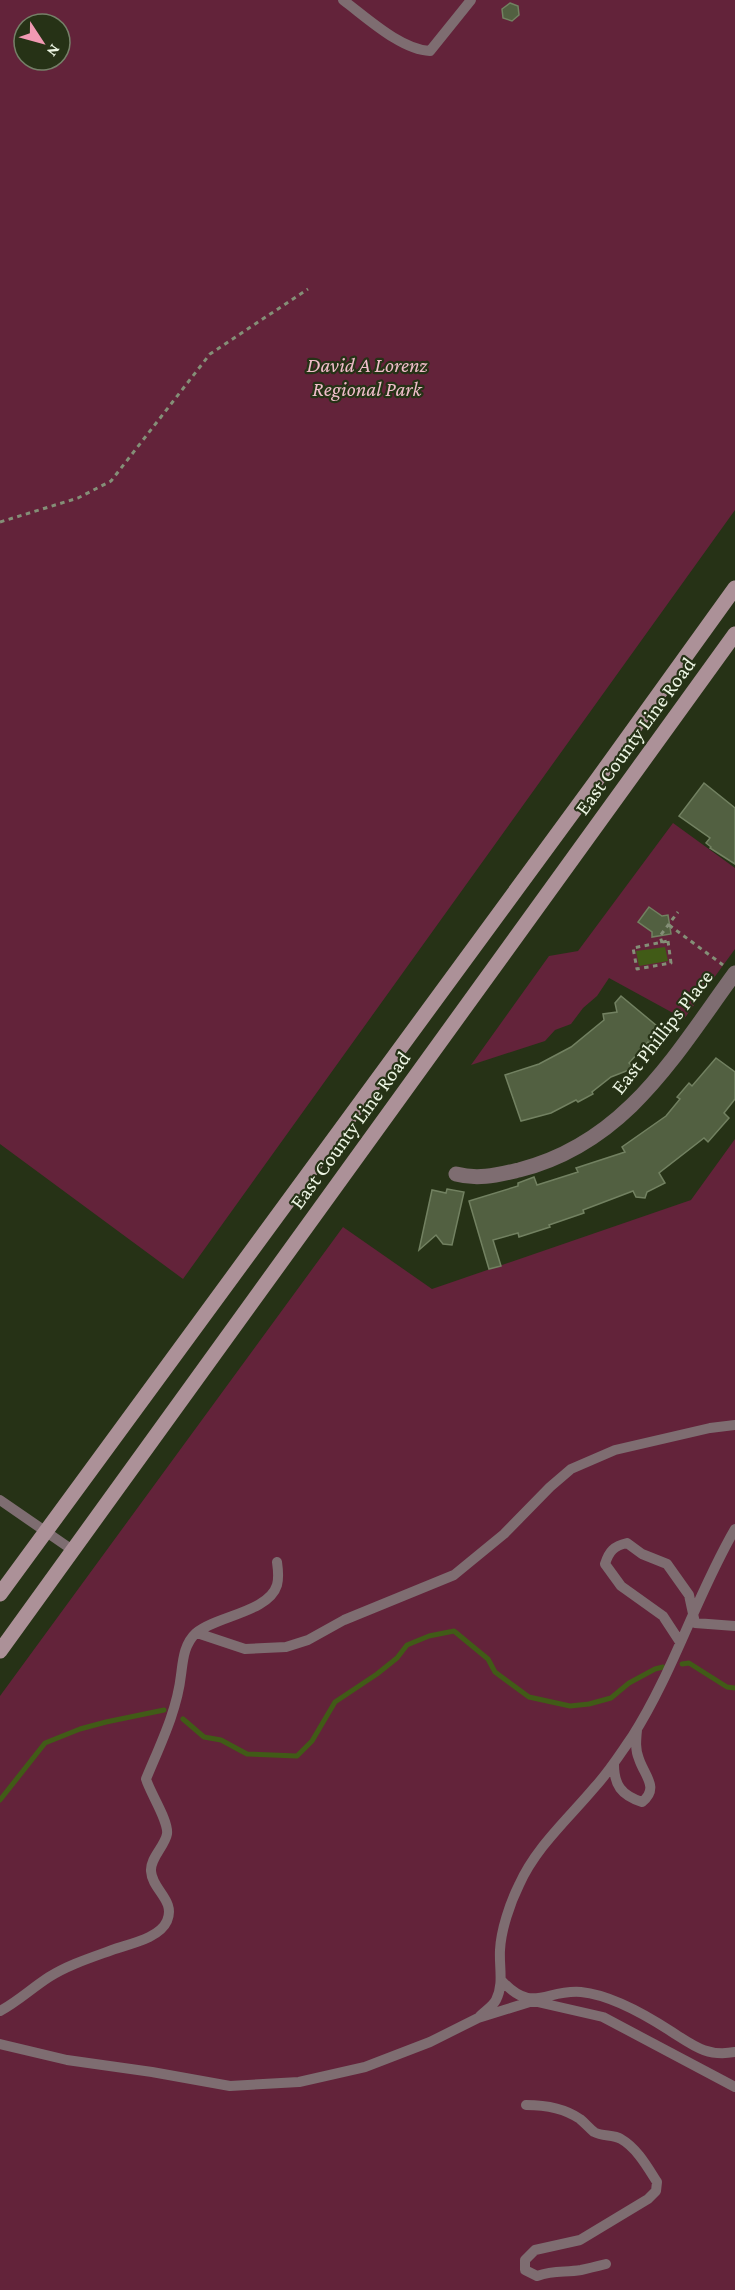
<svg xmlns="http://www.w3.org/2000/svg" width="735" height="2290" font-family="'Crimson Pro',serif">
<rect width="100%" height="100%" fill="#263216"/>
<!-- green -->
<path fill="#63233a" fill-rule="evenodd" d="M 0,0 L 735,0 L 735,510 L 183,1279 L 0,1144 ZM 24,24 L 60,24 L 60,60 L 24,60 Z
M 673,823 L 735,868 L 735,949 L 684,1019 L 609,978 L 597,996 L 583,1008 L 571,1024 L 555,1030 L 545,1041 L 471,1065 L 549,956 L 578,951 Z
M 735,1139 L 735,2290 L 0,2290 L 0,1696 L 343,1227 L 432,1289 L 691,1200 Z"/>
<!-- water -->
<path fill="#415b17" d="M 665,947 L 668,961 L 639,966 L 636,951 Z"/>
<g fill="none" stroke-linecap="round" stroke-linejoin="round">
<!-- stream -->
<path stroke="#415b17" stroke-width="5" d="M 682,1664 L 689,1663 L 727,1687 L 735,1688
M 183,1719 L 204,1737 L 221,1740 L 247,1754 L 297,1756 L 312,1741 L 335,1702 L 377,1674 L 397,1658 L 407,1645 L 429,1636 L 454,1631 L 488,1659 L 495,1672 L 529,1697 L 570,1706 L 589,1704 L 611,1698 L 629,1683 L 655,1669 L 663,1667
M 0,1800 L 45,1743 L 80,1729 L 106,1722 L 164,1710"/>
</g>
<!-- building -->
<path fill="#526041" stroke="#728161" stroke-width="1.5" d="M 510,3 L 518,6 L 519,15 L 512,21 L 503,18 L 502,9 Z
M 704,783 L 735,808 L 735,864 L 710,848 L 711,847 L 706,843 L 710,838 L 679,816 Z
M 649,907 L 662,916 L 668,915 L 671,934 L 652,937 L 652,932 L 638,922 Z
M 621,996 L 663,1031 L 651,1044 L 648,1042 L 629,1063 L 634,1068 L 611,1077 L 592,1092 L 593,1094 L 578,1102 L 576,1100 L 551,1113 L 521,1121 L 505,1075 L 539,1064 L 571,1047 L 604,1020 L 603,1014 L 617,1012 L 615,1003 Z
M 716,1058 L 735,1072 L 735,1099 L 724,1113 L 729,1118 L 708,1142 L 704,1138 L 659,1173 L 665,1183 L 647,1192 L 645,1198 L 636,1197 L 633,1191 L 583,1210 L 584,1213 L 549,1225 L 550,1227 L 519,1237 L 518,1233 L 493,1240 L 501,1266 L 489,1269 L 469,1201 L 518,1186 L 518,1183 L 534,1177 L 537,1185 L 556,1179 L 578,1172 L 576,1168 L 625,1152 L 622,1147 L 666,1116 L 680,1099 L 677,1097 L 689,1083 L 692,1086 Z
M 447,1189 L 464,1192 L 452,1245 L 443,1244 L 436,1235 L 419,1250 L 432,1190 L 446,1193 Z"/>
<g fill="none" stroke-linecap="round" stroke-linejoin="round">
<!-- path -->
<path stroke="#848f77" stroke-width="3" stroke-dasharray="4.5 4.5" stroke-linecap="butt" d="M 0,522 L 78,498 L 111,481 L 210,354 L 308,289
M 669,925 L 723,965
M 668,941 L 671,963 L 637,969 L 633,948 Z
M 662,943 L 660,936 L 678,912"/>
<!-- service -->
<path stroke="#7e6d71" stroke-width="10" d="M 343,0 C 366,17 401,50 430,51 L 471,0
M 0,1500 L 71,1549
M 197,1633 L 245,1649 L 286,1647 L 308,1640 L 344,1620 L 454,1575 L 504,1534 L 550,1487 L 571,1469 L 615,1450 L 710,1428 L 735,1425
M 680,1642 L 663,1616 L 621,1586 L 605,1564 C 609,1551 614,1546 627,1543 L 642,1554 L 667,1564 L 689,1595 L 695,1623 L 735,1626
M 614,1764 C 614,1785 621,1795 642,1802 C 660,1788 644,1775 639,1759 C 635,1750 636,1740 637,1730
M 501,1980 C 533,2015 545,1989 581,1992 C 612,1995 646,2015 672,2032 C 694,2046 707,2057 735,2052
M 0,2011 C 17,2002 32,1988 49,1977 C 68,1965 90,1958 112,1950 C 128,1944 159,1939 167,1921 C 176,1900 152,1890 151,1871 C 150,1858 165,1846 167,1834 C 169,1821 150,1793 146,1779 C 160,1745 177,1711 181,1675 C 183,1660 184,1644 196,1633 C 216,1616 269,1612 277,1585 C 279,1578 278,1569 277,1562
M 480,2016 C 485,2011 493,2006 496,2000 C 504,1984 499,1967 500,1950 C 501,1930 510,1903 519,1885 C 536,1847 568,1819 594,1788 C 609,1772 620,1754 632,1737 C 674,1671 696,1596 735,1529
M 0,2044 L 67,2060 L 152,2072 L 230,2086 L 299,2082 L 365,2067 L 430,2042 L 478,2018 L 533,2001 L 603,2017 L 735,2087
M 526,2105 C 545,2105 564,2108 580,2119 C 585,2123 589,2128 594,2132 C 603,2137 613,2134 621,2139 C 637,2148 648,2168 657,2182 L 656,2191 L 648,2199 L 580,2240 L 535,2250 L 525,2260 L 525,2270 L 537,2276 C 555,2269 565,2273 581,2270 C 590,2268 598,2266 606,2264"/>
<!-- minor -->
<path stroke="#7e6d71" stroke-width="15" d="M 456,1174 C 478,1180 497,1175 519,1170 C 626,1143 675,1055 735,973"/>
<!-- secondary -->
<path stroke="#ac9198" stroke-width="15" d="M 0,1594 L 596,781 L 735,588
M 0,1651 L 735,634"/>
</g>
<g text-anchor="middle" stroke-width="4.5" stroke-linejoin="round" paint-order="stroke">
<!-- park labels -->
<g font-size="21" font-style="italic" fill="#f0bdca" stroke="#263216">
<text x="367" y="372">David A Lorenz<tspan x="367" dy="24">Regional Park</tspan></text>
</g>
<!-- street labels -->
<g font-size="21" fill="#ecf5e3" stroke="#263216">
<text transform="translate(635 736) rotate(-54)" y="7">East County Line Road</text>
<text transform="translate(662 1032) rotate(-52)" y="7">East Phillips Place</text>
<text transform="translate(350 1130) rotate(-54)" y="7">East County Line Road</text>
</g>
</g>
<!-- north arrow -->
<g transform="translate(42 42) rotate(126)"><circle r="28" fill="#263216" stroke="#758068" stroke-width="1.5"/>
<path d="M0-4.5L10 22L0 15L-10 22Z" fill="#f19ab3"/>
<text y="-9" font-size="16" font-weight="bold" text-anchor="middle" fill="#ecf5e3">N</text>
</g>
</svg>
